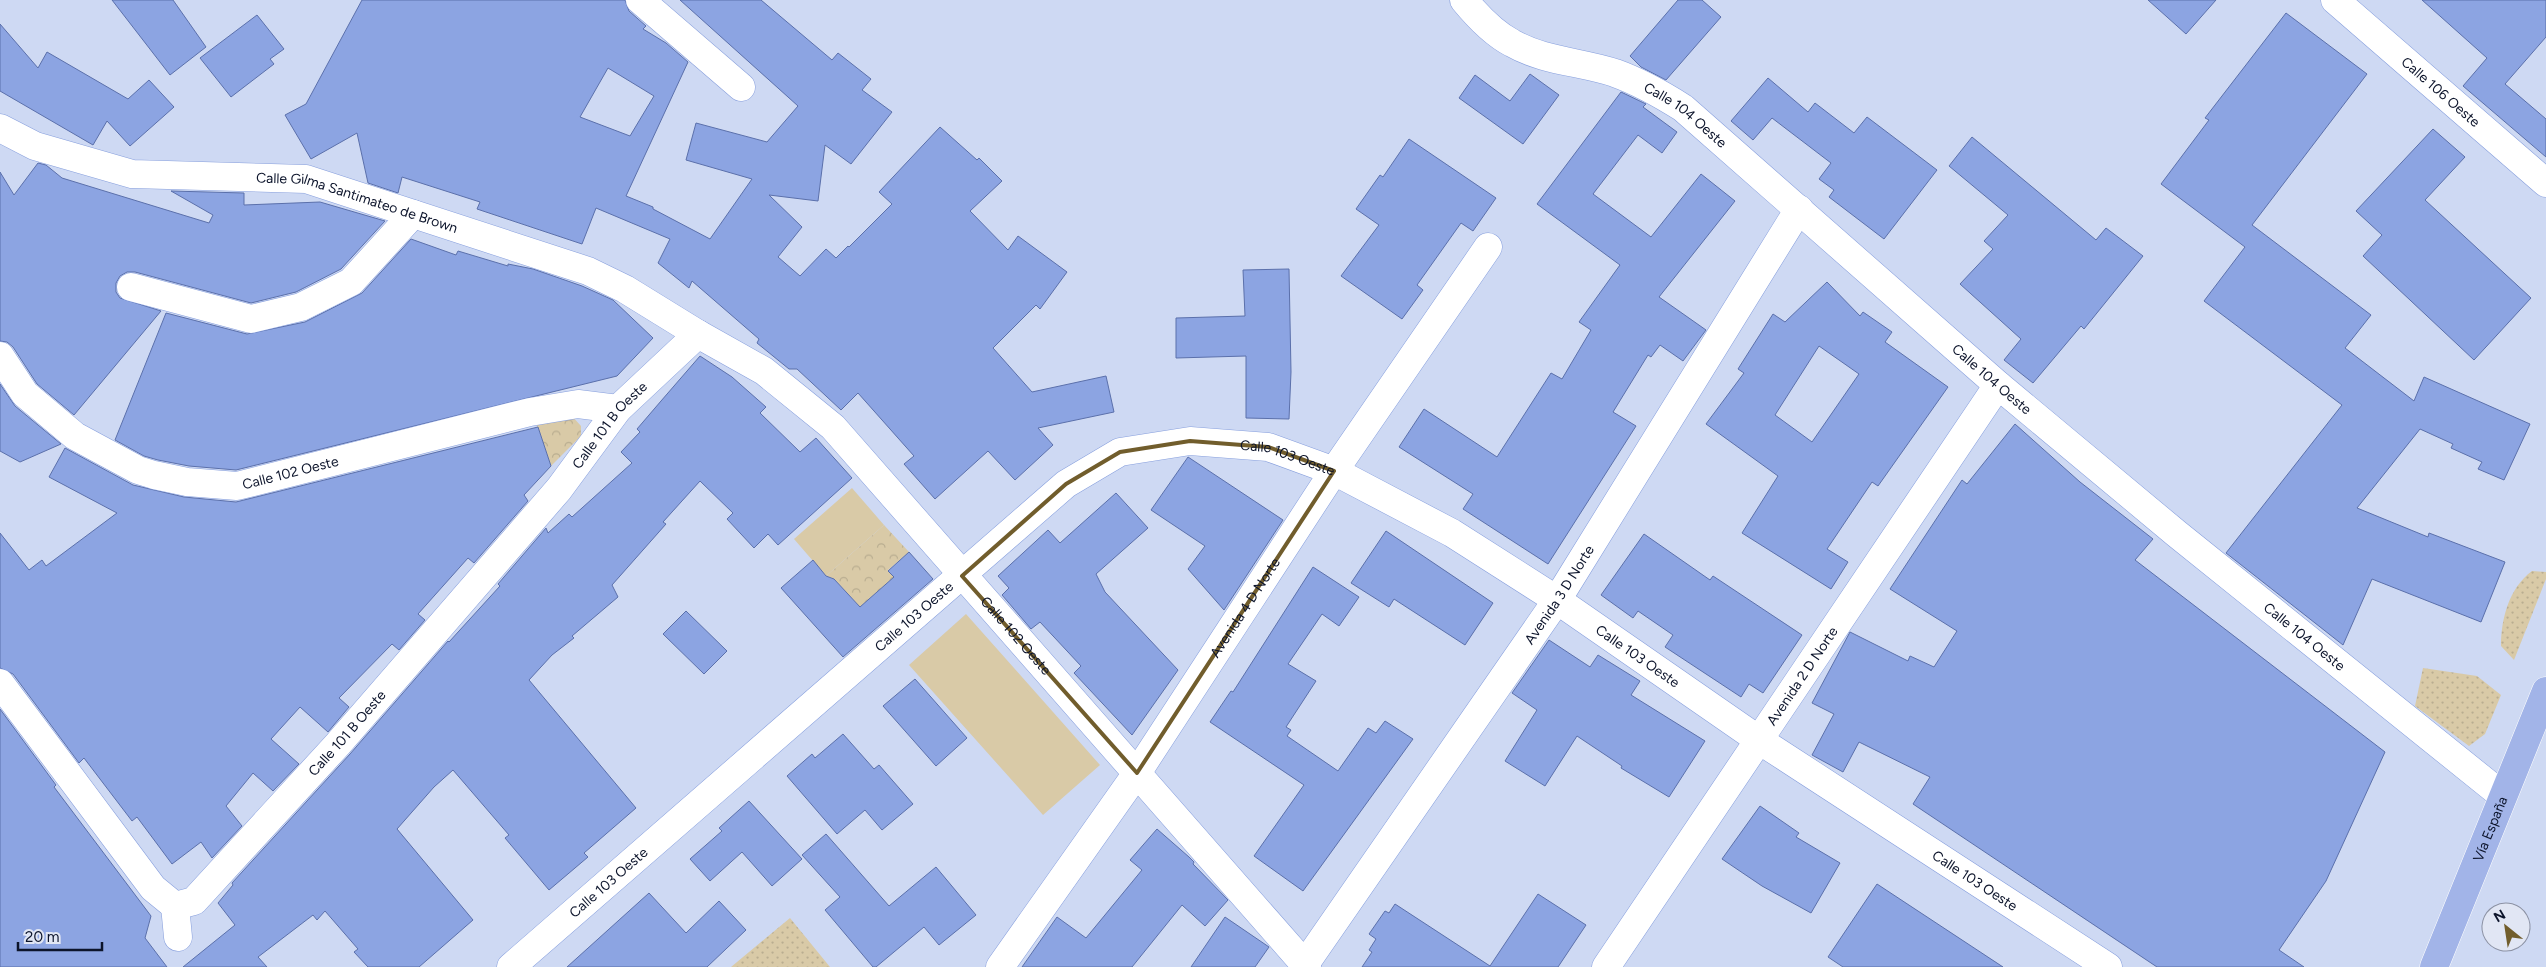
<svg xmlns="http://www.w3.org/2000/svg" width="2546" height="967" font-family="Figtree,sans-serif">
<defs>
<pattern id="grass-dots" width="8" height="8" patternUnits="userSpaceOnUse" patternTransform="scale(1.25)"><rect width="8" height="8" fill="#d9caa7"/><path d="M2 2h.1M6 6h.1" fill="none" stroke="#b9ad90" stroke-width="1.8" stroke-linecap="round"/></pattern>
<pattern id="park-crowns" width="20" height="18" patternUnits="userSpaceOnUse" patternTransform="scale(1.25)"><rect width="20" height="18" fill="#d9caa7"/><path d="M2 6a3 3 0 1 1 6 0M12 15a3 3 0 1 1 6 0" fill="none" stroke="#b9ad90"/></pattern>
</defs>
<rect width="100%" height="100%" fill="#ced9f3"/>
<!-- grass -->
<path fill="url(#grass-dots)" d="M 2532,571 L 2546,572 L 2546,579 L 2514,660 L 2501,646 C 2501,619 2509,588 2532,571 Z
M 2423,668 L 2477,676 L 2501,695 L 2485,734 L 2469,746 L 2415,706 Z
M 790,918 L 830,967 L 731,967 Z"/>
<!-- park -->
<path fill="url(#park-crowns)" d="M 571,415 L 581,426 L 581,436 L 551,466 L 535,420 Z
M 884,525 L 909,552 L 888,570 L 894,577 L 860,607 L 834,579 L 826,576 Z"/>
<!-- pitch -->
<path fill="#d9caa7" d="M 852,488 L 884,525 L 826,576 L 794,539 Z
M 966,614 L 1100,765 L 1043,815 L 909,665 Z"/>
<!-- building -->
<path fill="#8ca4e2" stroke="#5b70ab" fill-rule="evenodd" d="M 112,0 L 173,0 L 206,47 L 170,75 Z
M 362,0 L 625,0 L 629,11 L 646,26 L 643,29 L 666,43 L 688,62 L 626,196 L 653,207 L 653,209 L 710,239 L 752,179 L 686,160 L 696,123 L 767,142 L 798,106 L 680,0 L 761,0 L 832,60 L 838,53 L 871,79 L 862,90 L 892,112 L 851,164 L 825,145 L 818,201 L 769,195 L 802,227 L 778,257 L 800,276 L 826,249 L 836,258 L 848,246 L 849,247 L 892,204 L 879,192 L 940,127 L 977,160 L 979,158 L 1002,181 L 970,211 L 1008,250 L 1018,236 L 1067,272 L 1040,309 L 1036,305 L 993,348 L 1032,392 L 1106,376 L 1114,412 L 1038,428 L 1053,445 L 1015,480 L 988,451 L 935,499 L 904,464 L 914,456 L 858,393 L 841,410 L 797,369 L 789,369 L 757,343 L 759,339 L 692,281 L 689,288 L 658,263 L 670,239 L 596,208 L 582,244 L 477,209 L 480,202 L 402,177 L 398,193 L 368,183 L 357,133 L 311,159 L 285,115 L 306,104 ZM 608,68 L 654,96 L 630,136 L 580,117 Z
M 1678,0 L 1702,0 L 1721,17 L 1666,80 L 1641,67 L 1630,56 Z
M 2148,0 L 2216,0 L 2186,34 Z
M 2422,0 L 2546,0 L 2546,37 L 2505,84 L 2546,119 L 2546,157 L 2463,86 L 2487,58 Z
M 2286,13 L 2367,74 L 2252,225 L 2371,315 L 2345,348 L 2414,401 L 2424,377 L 2530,424 L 2504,480 L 2478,469 L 2482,462 L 2451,448 L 2453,444 L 2420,429 L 2357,508 L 2428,537 L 2429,533 L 2505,562 L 2481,622 L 2372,579 L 2343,645 L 2226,553 L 2342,405 L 2204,301 L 2245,247 L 2161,184 L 2209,120 L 2205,118 Z
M 257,15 L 284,49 L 270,59 L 274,64 L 231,97 L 200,58 Z
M 0,24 L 38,68 L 47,52 L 128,99 L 149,80 L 174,107 L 130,146 L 107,121 L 93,145 L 0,91 Z
M 1530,74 L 1559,95 L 1523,144 L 1459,98 L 1475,75 L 1510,101 Z
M 1768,78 L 1808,112 L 1815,103 L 1854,133 L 1867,117 L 1937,170 L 1884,239 L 1829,197 L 1834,190 L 1819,179 L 1831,163 L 1772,118 L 1753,140 L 1731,121 Z
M 1621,92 L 1646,104 L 1643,107 L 1677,132 L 1662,153 L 1638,135 L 1593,194 L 1651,237 L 1701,174 L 1735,201 L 1659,297 L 1706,330 L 1683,361 L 1660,345 L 1651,357 L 1648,355 L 1613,412 L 1636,426 L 1548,564 L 1463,509 L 1473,494 L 1399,447 L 1424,409 L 1497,457 L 1551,373 L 1562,379 L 1591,330 L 1579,322 L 1620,265 L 1537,204 Z
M 2433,129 L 2465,157 L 2425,200 L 2531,298 L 2474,360 L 2363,256 L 2382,235 L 2356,211 Z
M 1972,137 L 2096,240 L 2106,228 L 2143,256 L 2084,329 L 2081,326 L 2033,383 L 2004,360 L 2021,339 L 1960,284 L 1993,249 L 1984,241 L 2008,215 L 1949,166 Z
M 1409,139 L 1496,198 L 1473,231 L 1461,223 L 1417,285 L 1423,290 L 1402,319 L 1341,276 L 1379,225 L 1356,209 L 1380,175 L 1383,177 Z
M 38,163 L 46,165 L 62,178 L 209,223 L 213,215 L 171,191 L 244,193 L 244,205 L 320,202 L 385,221 L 341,269 L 296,292 L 251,303 L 135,272 L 127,272 L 120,276 L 116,283 L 116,292 L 120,298 L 161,311 L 74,415 L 37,384 L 13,347 L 7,342 L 0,341 L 0,172 L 14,195 Z
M 411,239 L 456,255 L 458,251 L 508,266 L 508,264 L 533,269 L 582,286 L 613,300 L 653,338 L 617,376 L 236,470 L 189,466 L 158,460 L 144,456 L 115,440 L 166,313 L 247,334 L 305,322 L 362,293 Z
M 1289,269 L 1291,372 L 1289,419 L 1246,418 L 1246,356 L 1176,358 L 1176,318 L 1245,316 L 1243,270 Z
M 1827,282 L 1860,316 L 1863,312 L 1892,332 L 1885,342 L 1948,387 L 1878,486 L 1872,482 L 1827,549 L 1848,562 L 1831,589 L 1742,533 L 1778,476 L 1706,424 L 1744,373 L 1738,369 L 1773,314 L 1785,322 ZM 1819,346 L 1859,374 L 1812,442 L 1775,415 Z
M 700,356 L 732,377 L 766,407 L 760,413 L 800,452 L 816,438 L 852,478 L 778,545 L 768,534 L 754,548 L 727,519 L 733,513 L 700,481 L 663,522 L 666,524 L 612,585 L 618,597 L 572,636 L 574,638 L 552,655 L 529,680 L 636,808 L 584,853 L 588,857 L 549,890 L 505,838 L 509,835 L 453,770 L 434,787 L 397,829 L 473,920 L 419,967 L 368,967 L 354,952 L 358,949 L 325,911 L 317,920 L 313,915 L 258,957 L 267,967 L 183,967 L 235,925 L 218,903 L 233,885 L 232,883 L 350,754 L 448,641 L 449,642 L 500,586 L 498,584 L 546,528 L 548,533 L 569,514 L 572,517 L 632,463 L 621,452 L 640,432 L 637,429 L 661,401 Z
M 0,384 L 15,406 L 61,444 L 20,462 L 0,451 Z
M 2015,424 L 2080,482 L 2153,539 L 2135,560 L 2385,752 L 2326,881 L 2279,950 L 2304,967 L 2157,967 L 1913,804 L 1930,777 L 1859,742 L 1843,772 L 1812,755 L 1834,714 L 1812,703 L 1850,632 L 1908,661 L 1910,656 L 1934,667 L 1957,631 L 1890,589 L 1962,480 L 1967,484 Z
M 538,427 L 551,466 L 524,495 L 528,501 L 474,563 L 468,558 L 418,614 L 425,620 L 399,650 L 392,644 L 339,698 L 349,707 L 328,732 L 300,707 L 271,739 L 299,764 L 273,791 L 253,773 L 226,806 L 242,826 L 212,858 L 201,842 L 172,864 L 137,817 L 132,821 L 84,758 L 79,763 L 13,674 L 0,668 L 0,533 L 29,570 L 42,560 L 46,566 L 117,513 L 49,477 L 65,448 L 133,485 L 184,497 L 236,502 Z
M 1188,457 L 1283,520 L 1224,610 L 1188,569 L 1205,546 L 1151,510 Z
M 1116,493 L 1148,528 L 1096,574 L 1105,592 L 1178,670 L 1132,735 L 1074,673 L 1081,666 L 1040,622 L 1031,629 L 1002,595 L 1009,588 L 998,576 L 1048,530 L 1060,543 Z
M 1386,531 L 1493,603 L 1465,645 L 1394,599 L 1389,607 L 1351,583 Z
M 1644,534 L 1710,580 L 1713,576 L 1802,635 L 1763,693 L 1749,684 L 1741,697 L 1665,647 L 1673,635 L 1638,611 L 1633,618 L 1601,595 Z
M 909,552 L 933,579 L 843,657 L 781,588 L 813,560 L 826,576 L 834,579 L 860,607 L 894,577 L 888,571 Z
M 1313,567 L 1359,597 L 1339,626 L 1322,614 L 1288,664 L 1316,681 L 1286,727 L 1291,730 L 1287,736 L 1338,771 L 1368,728 L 1376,733 L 1385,721 L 1413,739 L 1303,891 L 1254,856 L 1304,785 L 1210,722 L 1231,691 L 1233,692 Z
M 686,611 L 727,651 L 704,674 L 663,634 Z
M 1549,640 L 1590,667 L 1598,655 L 1640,681 L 1631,695 L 1705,741 L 1669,797 L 1621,768 L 1622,766 L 1577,736 L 1545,786 L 1505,761 L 1537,710 L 1512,693 Z
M 915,679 L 967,738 L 936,766 L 883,706 Z
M 0,709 L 56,785 L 54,787 L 151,916 L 145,938 L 167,967 L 0,967 Z
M 843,734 L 874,769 L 879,765 L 913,804 L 882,830 L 865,810 L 837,834 L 787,776 L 812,754 L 815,758 Z
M 749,801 L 802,859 L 772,886 L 742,852 L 710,881 L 690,859 L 722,831 L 719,828 Z
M 1760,806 L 1799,833 L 1796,837 L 1840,863 L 1811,913 L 1762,886 L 1722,859 Z
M 1157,829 L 1189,857 L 1194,862 L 1193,864 L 1228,900 L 1205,926 L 1182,905 L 1132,967 L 1022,967 L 1057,917 L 1086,938 L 1142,870 L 1130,860 Z
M 826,834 L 889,906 L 936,867 L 976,915 L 939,945 L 924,927 L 876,967 L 873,967 L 825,910 L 840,897 L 802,855 Z
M 1877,884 L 2003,967 L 1843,967 L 1828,957 Z
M 649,893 L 686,933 L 719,901 L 746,930 L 707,967 L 567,967 Z
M 1538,894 L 1586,925 L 1558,967 L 1362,967 L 1372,952 L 1369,950 L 1376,939 L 1369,934 L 1385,911 L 1389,913 L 1395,904 L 1490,966 Z
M 1225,917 L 1269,947 L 1255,967 L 1191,967 Z"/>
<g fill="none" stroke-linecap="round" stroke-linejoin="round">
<defs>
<g id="minor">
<path d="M 640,0 L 741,87"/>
<path id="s1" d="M 1464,0 C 1478,17 1493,33 1512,43 C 1543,61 1582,62 1615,73 C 1640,82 1661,94 1683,108 L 1998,385 L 2177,534 L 2503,796"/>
<path id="s2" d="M 2335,0 L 2546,183"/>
<path id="s3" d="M 0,128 L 35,146 L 132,174 L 306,179 L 588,271 L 625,289 L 698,334 L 764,371 L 833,427 L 1307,967"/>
<path d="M 131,287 L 251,319 L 301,307 L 351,282 L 413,214"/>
<path id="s4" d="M 0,356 L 25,394 L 75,436 L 138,470 L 154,475 L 187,482 L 237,486 L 530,412 L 578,404 L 618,409"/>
<path id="s5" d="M 0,683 L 153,888 L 175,906 L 194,901 L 338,744 L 559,489 L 618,409 L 698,334"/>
<path d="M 175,906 L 178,937"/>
<path id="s6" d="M 511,967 L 1066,484 L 1120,452 L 1190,441 L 1268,447 L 1334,471 L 1452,533 L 1557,600 L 1759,740 L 2108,967"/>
<path id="s7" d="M 1000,967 L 1137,773 L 1334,471 L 1488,247"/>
<path id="s8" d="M 1303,967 L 1557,600 L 1799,209"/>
<path id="s9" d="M 1606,967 L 1998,385"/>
</g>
<g id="primary">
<path id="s10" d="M 2434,967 L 2546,691"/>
</g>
</defs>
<!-- minor casing -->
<use href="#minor" stroke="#879fdd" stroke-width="29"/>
<!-- primary casing -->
<use href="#primary" stroke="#fff" stroke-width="29"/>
<!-- minor -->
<use href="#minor" stroke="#fff" stroke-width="28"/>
<!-- primary -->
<use href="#primary" stroke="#a2b4e8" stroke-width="28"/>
</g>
<!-- marked area -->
<path fill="none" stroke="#715d2c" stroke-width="4" stroke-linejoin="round" d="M 1190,441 L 1268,447 L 1334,471 L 1137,773 L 962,576 L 1066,484 L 1120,452 Z"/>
<g text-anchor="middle" stroke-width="4.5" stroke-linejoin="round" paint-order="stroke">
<!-- street labels -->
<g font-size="14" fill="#0c142b" stroke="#e1e6f4">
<text dy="5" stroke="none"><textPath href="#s2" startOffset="140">Calle 106 Oeste</textPath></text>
<text dy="5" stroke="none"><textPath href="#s1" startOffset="255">Calle 104 Oeste</textPath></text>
<text dy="5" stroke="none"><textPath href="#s3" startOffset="369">Calle Gilma Santimateo de Brown</textPath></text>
<text dy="5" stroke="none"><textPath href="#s1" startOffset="660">Calle 104 Oeste</textPath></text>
<text dy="5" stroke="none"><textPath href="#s5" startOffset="936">Calle 101 B Oeste</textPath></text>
<text dy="5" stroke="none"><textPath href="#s6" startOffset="969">Calle 103 Oeste</textPath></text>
<text dy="5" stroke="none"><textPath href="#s4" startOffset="338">Calle 102 Oeste</textPath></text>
<text dy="5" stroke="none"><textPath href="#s8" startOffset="452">Avenida 3 D Norte</textPath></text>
<text dy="5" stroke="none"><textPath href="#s7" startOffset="435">Avenida 4 D Norte</textPath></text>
<text dy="5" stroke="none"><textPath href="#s6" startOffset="534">Calle 103 Oeste</textPath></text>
<text dy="5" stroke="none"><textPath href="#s3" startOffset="1180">Calle 102 Oeste</textPath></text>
<text dy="5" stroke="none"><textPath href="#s1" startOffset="1065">Calle 104 Oeste</textPath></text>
<text dy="5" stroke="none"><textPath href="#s6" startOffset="1374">Calle 103 Oeste</textPath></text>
<text dy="5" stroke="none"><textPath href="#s9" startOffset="351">Avenida 2 D Norte</textPath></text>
<text dy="5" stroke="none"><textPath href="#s5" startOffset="531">Calle 101 B Oeste</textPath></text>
<text dy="5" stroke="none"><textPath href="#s10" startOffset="149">Vía España</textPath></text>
<text dy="5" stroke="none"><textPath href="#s6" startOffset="1779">Calle 103 Oeste</textPath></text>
<text dy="5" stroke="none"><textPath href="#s6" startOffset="129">Calle 103 Oeste</textPath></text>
</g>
</g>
<!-- north arrow -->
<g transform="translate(2506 927) rotate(330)"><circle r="24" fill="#e1e6f4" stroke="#8c92a4"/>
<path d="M0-4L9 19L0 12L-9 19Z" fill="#715d2c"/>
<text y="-8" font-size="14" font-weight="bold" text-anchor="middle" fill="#0c142b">N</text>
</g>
<!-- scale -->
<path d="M18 942v8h84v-8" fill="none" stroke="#0c142b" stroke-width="2.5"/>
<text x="25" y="942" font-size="15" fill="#0c142b" stroke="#e1e6f4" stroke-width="4" paint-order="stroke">20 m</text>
</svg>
